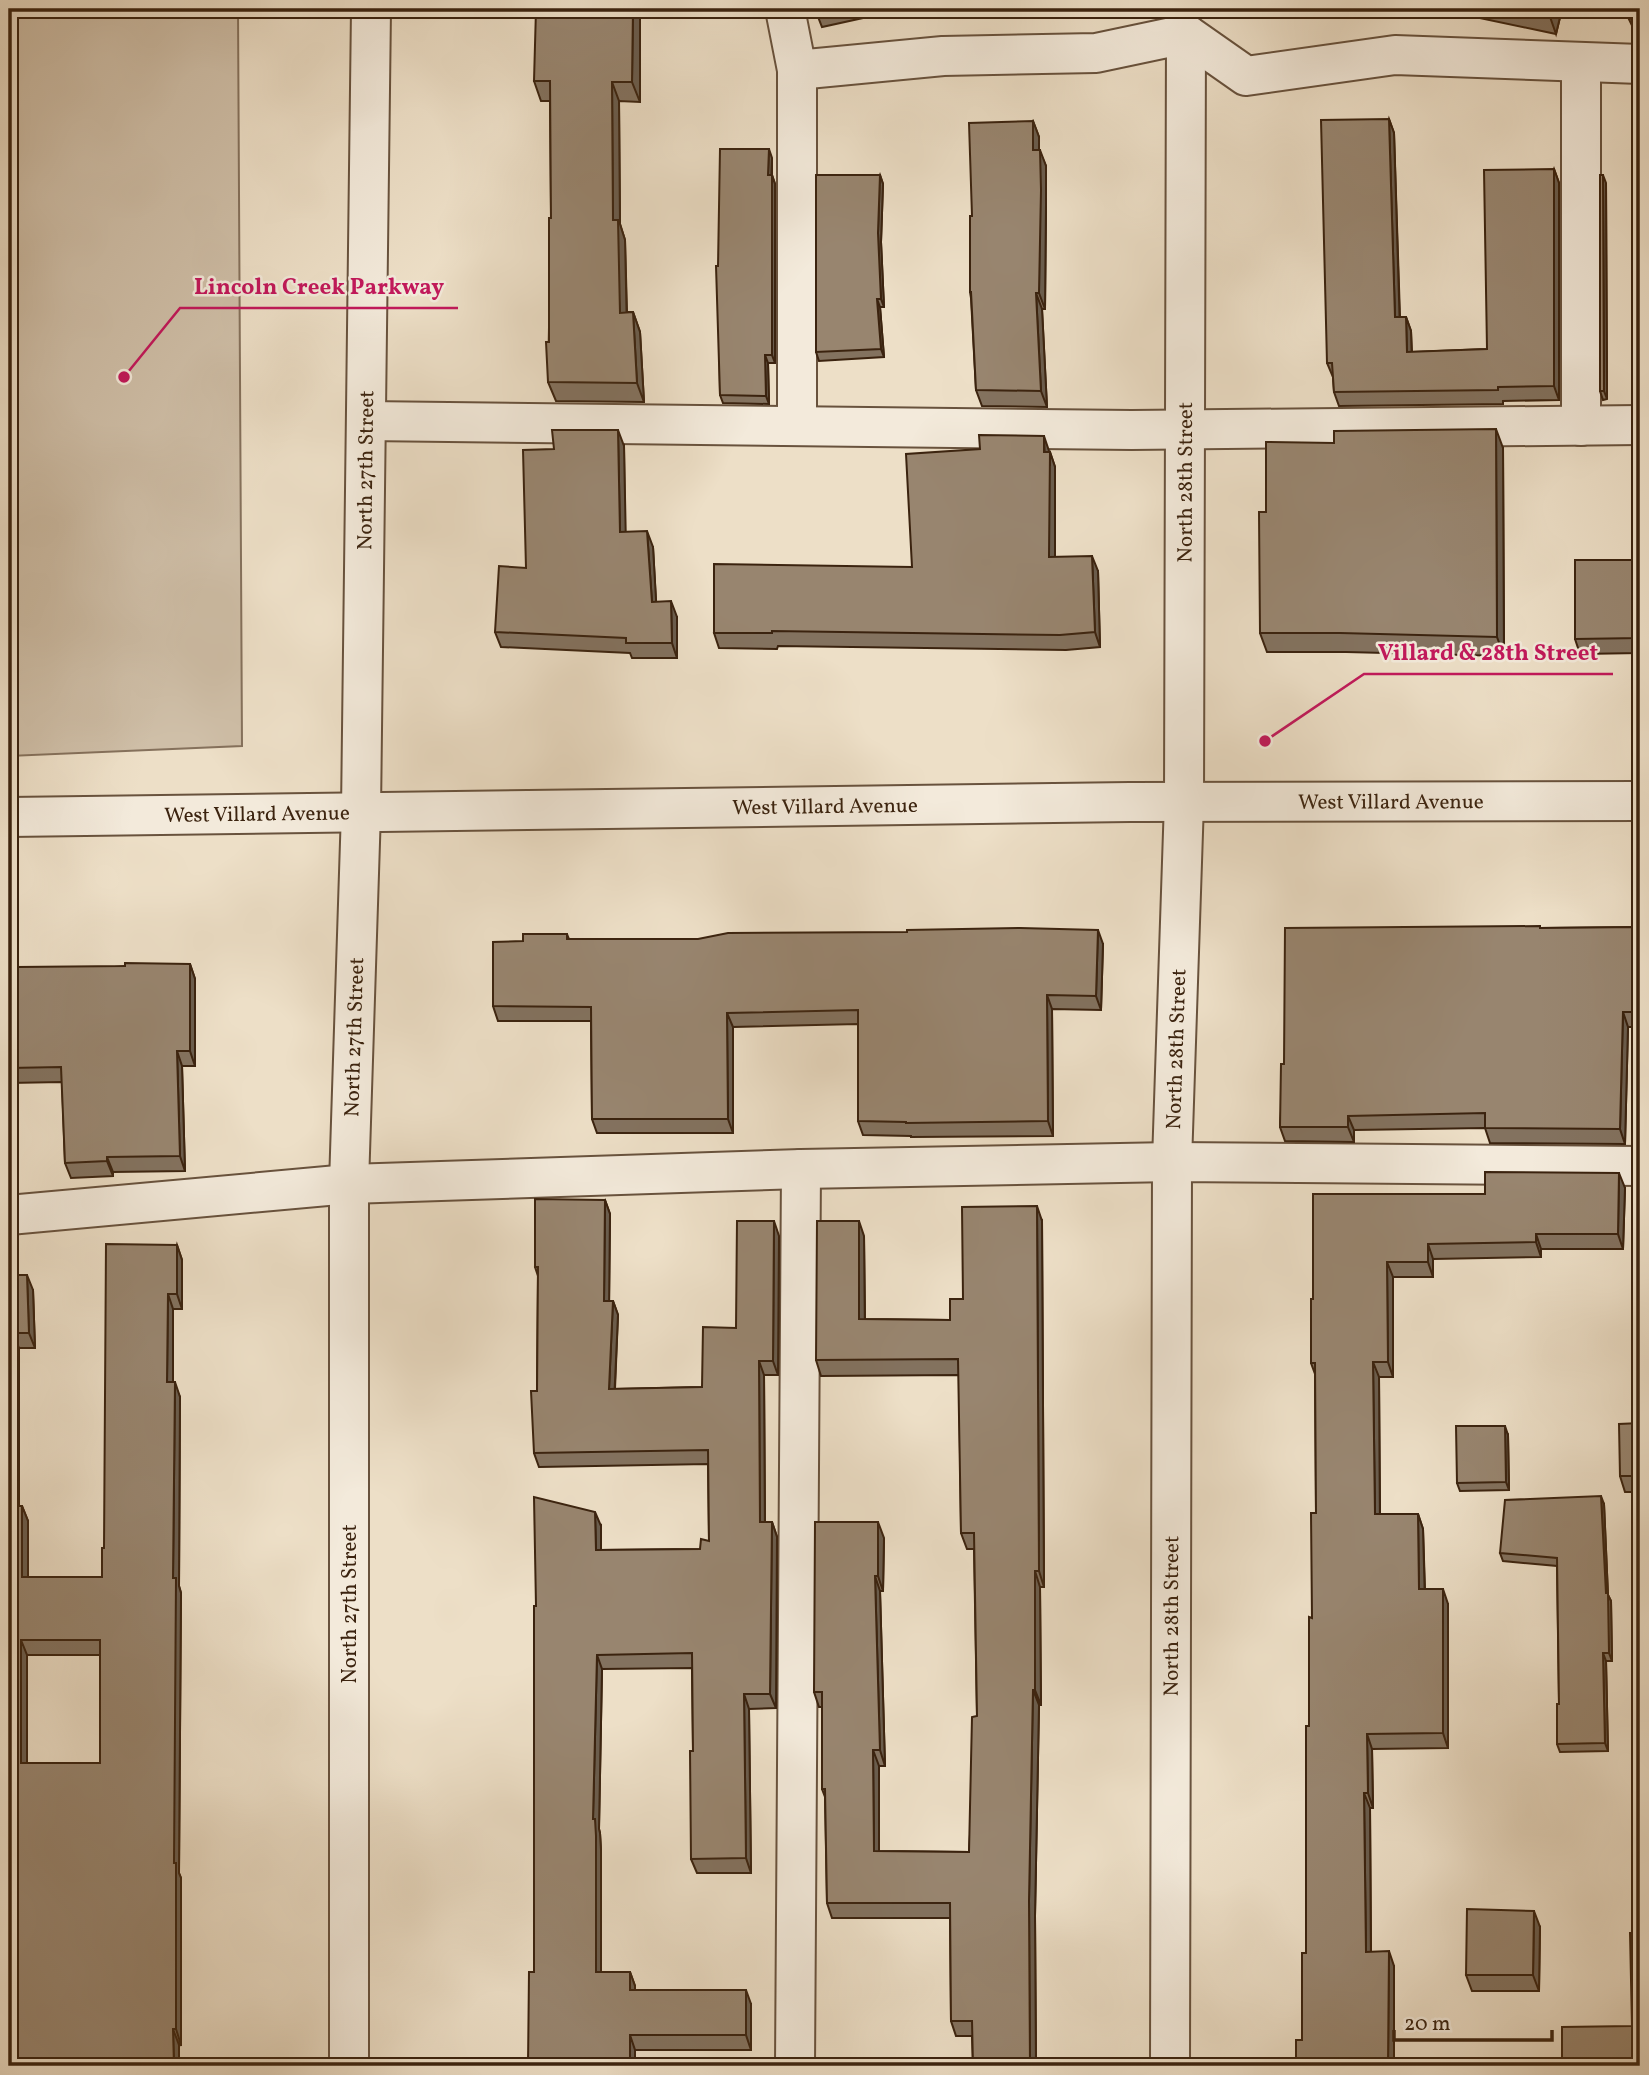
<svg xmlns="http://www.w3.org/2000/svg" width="1649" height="2075" font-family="Vollkorn,serif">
<rect width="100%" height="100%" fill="#eddfc7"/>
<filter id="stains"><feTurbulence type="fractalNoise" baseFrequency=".00286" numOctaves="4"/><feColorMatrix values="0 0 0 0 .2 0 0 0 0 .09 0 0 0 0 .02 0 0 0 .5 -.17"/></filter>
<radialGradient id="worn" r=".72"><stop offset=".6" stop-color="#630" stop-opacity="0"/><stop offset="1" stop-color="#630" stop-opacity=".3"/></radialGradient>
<!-- green -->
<path fill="#cfbfa8" stroke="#85715c" stroke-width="2" d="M 9,9 L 238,9 L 242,746 L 9,756 Z"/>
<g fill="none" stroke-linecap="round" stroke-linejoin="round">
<defs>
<g id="minor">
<path d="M 785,9 L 797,70 L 797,426"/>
<path d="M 797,70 L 943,56 L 1096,53 L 1186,34 L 1246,76 L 1395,55 L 1640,64"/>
<path d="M 366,421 L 1132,430 L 1640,425"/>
<path d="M 1581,426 L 1581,62"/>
<path id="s1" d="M 9,817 L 1130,802 L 1640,801"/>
<path d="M 9,1215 L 349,1184 L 801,1169 L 1172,1162 L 1640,1166"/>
<path id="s2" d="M 349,2066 L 349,1184 L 361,811 L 371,9"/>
<path d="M 795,2066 L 801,1169"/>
<path id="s3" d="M 1170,2066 L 1172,1162 L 1184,802 L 1186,34"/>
</g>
</defs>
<!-- minor casing -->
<use href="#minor" stroke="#68523d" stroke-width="42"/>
<!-- minor -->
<use href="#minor" stroke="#f3eadb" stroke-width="38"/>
</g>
<!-- wall -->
<path fill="#83725f" stroke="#3b230f" stroke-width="2" fill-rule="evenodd" d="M 640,9 L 640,102 L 619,101 L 620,224 L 625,240 L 627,312 L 633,312 L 640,332 L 644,402 L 556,401 L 548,382 L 551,218 L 550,101 L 541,101 L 534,81 Z
M 815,9 L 904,9 L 822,27 Z
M 1437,9 L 1562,9 L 1556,34 Z
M 1624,9 L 1640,9 L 1640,42 Z
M 1389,119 L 1394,133 L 1400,317 L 1406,317 L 1411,331 L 1412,352 L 1487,349 L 1554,169 L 1559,183 L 1559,400 L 1503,401 L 1503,404 L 1339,406 L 1334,392 L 1333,377 L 1327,363 Z
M 1033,121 L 1039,137 L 1039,150 L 1046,166 L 1046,206 L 1045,309 L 1042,309 L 1047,407 L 982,406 L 976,390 L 971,298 L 970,292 L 972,216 Z
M 772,158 L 772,175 L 775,184 L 775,363 L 768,363 L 769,404 L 723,403 L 720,395 L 718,266 Z
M 880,175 L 883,184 L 881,242 L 884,307 L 880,307 L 884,357 L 819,361 L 816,352 Z
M 1606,183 L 1607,399 L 1603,400 L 1600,391 Z
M 624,446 L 625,532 L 653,547 L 656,602 L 677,617 L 677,658 L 632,658 L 630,653 L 501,647 L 495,632 L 526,568 Z
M 1503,448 L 1504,656 L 1346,652 L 1267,652 L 1260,633 L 1266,512 Z
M 1050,452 L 1055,467 L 1055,557 L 1098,571 L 1100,647 L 1066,650 L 778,646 L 777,649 L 719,648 L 714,633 L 912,567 Z
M 1640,560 L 1640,653 L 1580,654 L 1575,639 Z
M 1640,927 L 1640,1027 L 1628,1027 L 1625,1144 L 1490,1143 L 1485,1128 L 1354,1130 L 1354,1142 L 1285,1141 L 1280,1127 L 1284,1064 L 1540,928 Z
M 567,934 L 569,939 L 1103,944 L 1101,1010 L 1052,1009 L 1053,1136 L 911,1137 L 911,1136 L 863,1135 L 858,1121 L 858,1024 L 733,1027 L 733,1133 L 597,1133 L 592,1119 L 591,1021 L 498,1021 L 493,1006 L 523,941 Z
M 190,964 L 195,979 L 195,1066 L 182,1066 L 185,1171 L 113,1172 L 113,1176 L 71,1178 L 65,1163 L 62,1082 L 9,1083 L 9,976 L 17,976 L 125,966 Z
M 1625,1188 L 1623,1249 L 1541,1249 L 1541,1257 L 1433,1259 L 1433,1277 L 1393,1277 L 1393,1377 L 1379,1377 L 1380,1514 L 1418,1514 L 1423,1529 L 1425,1589 L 1448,1604 L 1448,1748 L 1372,1749 L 1373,1808 L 1370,1808 L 1371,1951 L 1394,1966 L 1394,2066 L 1296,2066 L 1302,2040 L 1306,1953 L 1309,1726 L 1316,1513 L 1315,1374 L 1311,1363 L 1313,1299 L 1485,1194 Z
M 605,1200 L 610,1214 L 609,1301 L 613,1301 L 618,1315 L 615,1389 L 702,1387 L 736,1328 L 779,1236 L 778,1375 L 764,1375 L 765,1522 L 772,1522 L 777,1537 L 776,1708 L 749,1709 L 751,1873 L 697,1873 L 691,1859 L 693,1751 L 692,1668 L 602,1669 L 599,1829 L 600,1833 L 601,1850 L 601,1972 L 630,1972 L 635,1986 L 635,1990 L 751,2004 L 751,2050 L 635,2050 L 635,2066 L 528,2066 L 534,1972 L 536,1606 L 601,1526 L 601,1550 L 700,1549 L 709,1541 L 708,1464 L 539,1467 L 534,1453 L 537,1391 L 538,1276 L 535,1267 Z
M 1042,1221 L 1044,1587 L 1040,1587 L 1041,1705 L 1039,1705 L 1035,1916 L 1036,2066 L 973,2066 L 972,2036 L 956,2036 L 951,2021 L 950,1918 L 832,1918 L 827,1903 L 825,1797 L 822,1789 L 822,1707 L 819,1707 L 814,1692 L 884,1538 L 883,1591 L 880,1591 L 885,1766 L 879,1766 L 879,1851 L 969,1852 L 977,1716 L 974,1549 L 967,1549 L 961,1533 L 959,1375 L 821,1376 L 816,1360 L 864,1236 L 865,1319 L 950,1320 L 963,1299 Z
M 177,1245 L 182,1260 L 182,1309 L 173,1309 L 173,1382 L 180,1397 L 179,1586 L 181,1593 L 179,1873 L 181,1878 L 181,2045 L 9,2066 L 9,1275 L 33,1290 L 35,1348 L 19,1348 L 19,1506 L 22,1506 L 28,1521 L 28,1577 L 102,1577 L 104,1548 ZM 27,1655 L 100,1655 L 100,1763 L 27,1763 Z
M 1640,1423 L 1640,1492 L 1625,1492 L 1620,1476 Z
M 1508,1435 L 1509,1490 L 1460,1491 L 1457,1483 Z
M 1604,1504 L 1608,1595 L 1611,1601 L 1612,1661 L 1606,1661 L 1608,1751 L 1560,1752 L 1557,1744 L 1559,1704 L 1557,1566 L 1503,1561 L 1500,1553 Z
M 1540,1927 L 1539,1991 L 1472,1991 L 1466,1975 Z"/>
<!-- shaded-wall -->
<path fill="#6a5d4e" stroke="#3b230f" stroke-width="2" d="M 633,9 L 640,9 L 640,102 L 632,82 Z
M 1548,9 L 1562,9 L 1556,34 L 1548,11 Z
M 612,82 L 619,101 L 620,224 L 625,240 L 627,332 L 620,313 L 613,220 Z
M 1389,119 L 1394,133 L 1400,331 L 1395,317 Z
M 1033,121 L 1039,137 L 1039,166 L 1033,150 Z
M 769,149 L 772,158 L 771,184 L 768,175 Z
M 1040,150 L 1046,166 L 1046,206 L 1045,309 L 1039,293 Z
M 1554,169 L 1559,183 L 1559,400 L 1554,386 Z
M 772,175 L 775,184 L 775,363 L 772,355 Z
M 880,175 L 883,184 L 881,242 L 884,307 L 881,299 L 878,233 Z
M 1603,175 L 1606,183 L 1607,399 L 1604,391 Z
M 1036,293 L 1042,309 L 1047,407 L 1041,391 Z
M 877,299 L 880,307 L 884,357 L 881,349 Z
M 633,312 L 640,332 L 644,402 L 637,383 Z
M 1406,317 L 1411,331 L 1412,366 L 1407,352 Z
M 765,355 L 768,363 L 769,404 L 766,396 Z
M 1496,429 L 1503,448 L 1504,656 L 1497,637 Z
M 618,430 L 624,446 L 626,547 L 620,532 Z
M 1044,436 L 1049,451 L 1050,466 L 1050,452 L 1055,467 L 1055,572 L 1049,557 Z
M 647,531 L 653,547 L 657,617 L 652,602 Z
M 1092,556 L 1098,571 L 1100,647 L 1095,632 Z
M 671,601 L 677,617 L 677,658 L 672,643 Z
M 1098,930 L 1103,944 L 1101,1010 L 1096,996 Z
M 190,964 L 195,979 L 195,1066 L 190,1051 Z
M 1047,995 L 1052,1009 L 1053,1136 L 1048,1121 Z
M 1623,1012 L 1628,1027 L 1625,1144 L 1620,1129 Z
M 727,1013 L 733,1027 L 733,1133 L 728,1119 Z
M 177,1051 L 182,1066 L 185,1171 L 180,1156 Z
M 1348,1116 L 1354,1130 L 1354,1142 L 1348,1127 Z
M 107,1157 L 113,1172 L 113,1176 L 107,1161 Z
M 1619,1173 L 1625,1188 L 1623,1249 L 1618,1234 Z
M 605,1200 L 610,1214 L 609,1315 L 604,1301 Z
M 1037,1206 L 1042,1221 L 1044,1587 L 1039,1571 Z
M 774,1221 L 779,1236 L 778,1375 L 773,1361 Z
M 859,1221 L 864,1236 L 865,1335 L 859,1319 Z
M 1536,1234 L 1541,1249 L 1541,1257 L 1536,1242 Z
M 1428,1244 L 1433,1259 L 1433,1277 L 1428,1262 Z
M 177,1245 L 182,1260 L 182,1309 L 177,1294 Z
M 1387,1262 L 1393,1277 L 1393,1377 L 1388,1362 Z
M 27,1275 L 33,1290 L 35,1348 L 29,1333 Z
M 168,1294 L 173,1309 L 173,1397 L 167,1382 Z
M 613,1301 L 618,1315 L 614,1403 L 609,1389 Z
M 13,1333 L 19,1348 L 19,1521 L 13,1506 Z
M 759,1361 L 764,1375 L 765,1536 L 760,1522 Z
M 1373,1362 L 1379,1377 L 1380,1529 L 1375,1514 Z
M 175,1382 L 180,1397 L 179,1586 L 181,1593 L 179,1873 L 181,1878 L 181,2045 L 176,2029 L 174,1863 L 173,1578 Z
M 1505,1426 L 1508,1435 L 1509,1490 L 1506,1482 Z
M 1601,1496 L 1604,1504 L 1608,1595 L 1611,1601 L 1612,1661 L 1609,1653 Z
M 22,1506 L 28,1521 L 28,1592 L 22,1577 Z
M 595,1512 L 601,1526 L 601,1565 L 596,1550 Z
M 1418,1514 L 1423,1529 L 1425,1603 L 1419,1589 Z
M 772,1522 L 777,1537 L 776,1708 L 770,1694 Z
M 878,1522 L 884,1538 L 883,1591 L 878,1576 Z
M 1035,1571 L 1040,1587 L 1041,1705 L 1035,1690 Z
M 875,1576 L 880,1591 L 885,1766 L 880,1750 Z
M 1443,1589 L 1448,1604 L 1448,1748 L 1443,1733 Z
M 21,1640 L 27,1655 L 27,1778 L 21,1763 Z
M 1603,1653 L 1606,1661 L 1608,1751 L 1605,1743 Z
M 597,1655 L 602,1669 L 599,1829 L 600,1833 L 601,1850 L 601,1986 L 596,1972 L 593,1819 Z
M 1033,1690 L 1039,1705 L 1035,1916 L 1036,2066 L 1030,2066 L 1029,1901 Z
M 744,1694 L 749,1709 L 751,1873 L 746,1858 Z
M 1367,1734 L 1372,1749 L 1373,1808 L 1368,1793 Z
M 873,1750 L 879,1766 L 879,1867 L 874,1851 Z
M 1364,1793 L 1370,1808 L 1371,1967 L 1366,1952 Z
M 1534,1911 L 1540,1927 L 1539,1991 L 1533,1975 Z
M 1389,1951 L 1394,1966 L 1394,2066 L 1389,2066 L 1388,2065 Z
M 630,1972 L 635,1986 L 635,2004 L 630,1990 Z
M 746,1990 L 751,2004 L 751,2050 L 746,2035 Z
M 173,2029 L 179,2045 L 179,2066 L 174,2066 Z
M 630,2035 L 635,2050 L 635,2066 L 630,2066 Z"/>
<!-- building -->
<path fill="#98856f" stroke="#3b230f" stroke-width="2" fill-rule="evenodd" d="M 536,9 L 633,9 L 632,82 L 612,82 L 613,220 L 618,220 L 620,313 L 633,312 L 637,383 L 548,382 L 546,342 L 549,342 L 549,218 L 551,218 L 550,81 L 534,81 Z
M 1627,9 L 1640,9 L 1640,18 L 1636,20 L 1631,19 Z
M 1389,119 L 1395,317 L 1406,317 L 1407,352 L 1487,349 L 1484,170 L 1554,169 L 1554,386 L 1498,387 L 1498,390 L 1334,392 L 1332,363 L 1327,363 L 1321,120 Z
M 1033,121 L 1033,150 L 1040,150 L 1041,190 L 1039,293 L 1036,293 L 1041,391 L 976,390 L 971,292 L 970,292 L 970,216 L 972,216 L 969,123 Z
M 720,149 L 769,149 L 768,175 L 772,175 L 772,355 L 765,355 L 766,396 L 720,395 L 716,266 L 718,266 Z
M 816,175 L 880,175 L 878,233 L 881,299 L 877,299 L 881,349 L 816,352 Z
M 1600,175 L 1603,175 L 1604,391 L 1600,391 Z
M 1496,429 L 1497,637 L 1340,633 L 1260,633 L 1259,512 L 1266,512 L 1266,442 L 1334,443 L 1334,431 Z
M 552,430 L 618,430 L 620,532 L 647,531 L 652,602 L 671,601 L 672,643 L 626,643 L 626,638 L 495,632 L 499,566 L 526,568 L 523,450 L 554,449 Z
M 979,435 L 1044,436 L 1044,452 L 1050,452 L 1049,557 L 1092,556 L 1095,632 L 1060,635 L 772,631 L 772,633 L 714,633 L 714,564 L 912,567 L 906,454 L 980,449 Z
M 1575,560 L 1640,560 L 1640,638 L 1575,639 Z
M 1540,926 L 1540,928 L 1640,927 L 1640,1012 L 1623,1012 L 1620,1129 L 1485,1128 L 1485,1113 L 1348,1116 L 1348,1127 L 1280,1127 L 1281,1064 L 1284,1064 L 1285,928 Z
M 1020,928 L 1098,930 L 1096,996 L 1047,995 L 1048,1121 L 906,1123 L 906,1122 L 858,1121 L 858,1010 L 727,1013 L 728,1119 L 592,1119 L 591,1007 L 493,1006 L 493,942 L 523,941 L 523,934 L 567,934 L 567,939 L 698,939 L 728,933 L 907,932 L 907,930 Z
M 125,963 L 190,964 L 190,1051 L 177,1051 L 180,1156 L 107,1157 L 107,1161 L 65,1163 L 61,1067 L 9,1068 L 9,976 L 17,976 L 17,967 L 125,966 Z
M 1485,1172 L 1619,1173 L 1618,1234 L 1536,1234 L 1536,1242 L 1428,1244 L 1428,1262 L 1387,1262 L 1388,1362 L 1373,1362 L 1375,1514 L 1418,1514 L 1419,1589 L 1443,1589 L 1443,1733 L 1367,1734 L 1368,1793 L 1364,1793 L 1366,1952 L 1389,1951 L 1388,2065 L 1366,2065 L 1366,2066 L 1296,2066 L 1296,2040 L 1302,2040 L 1302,1953 L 1306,1953 L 1306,1726 L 1309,1726 L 1309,1617 L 1312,1618 L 1311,1513 L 1316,1513 L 1315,1363 L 1311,1363 L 1311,1299 L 1313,1299 L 1313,1194 L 1485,1194 Z
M 535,1199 L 605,1200 L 604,1301 L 613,1301 L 609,1389 L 702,1387 L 703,1327 L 736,1328 L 737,1221 L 774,1221 L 773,1361 L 759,1361 L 760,1522 L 772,1522 L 770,1694 L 744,1694 L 746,1858 L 691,1859 L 690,1751 L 693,1751 L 692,1653 L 597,1655 L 593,1819 L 595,1819 L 596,1836 L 596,1972 L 630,1972 L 630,1990 L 746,1990 L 746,2035 L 630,2035 L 630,2066 L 528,2066 L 529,1972 L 534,1972 L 534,1606 L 536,1606 L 534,1497 L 595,1512 L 596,1550 L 700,1549 L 701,1539 L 709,1541 L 708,1450 L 534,1453 L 531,1391 L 537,1391 L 538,1267 L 535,1267 Z
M 1037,1206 L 1039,1571 L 1035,1571 L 1035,1690 L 1033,1690 L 1029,1901 L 1030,2066 L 973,2066 L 972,2021 L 951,2021 L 950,1903 L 827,1903 L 825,1789 L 822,1789 L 822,1692 L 814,1692 L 815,1522 L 878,1522 L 878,1576 L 875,1576 L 880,1750 L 873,1750 L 874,1851 L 969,1852 L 972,1717 L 977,1716 L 974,1533 L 961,1533 L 958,1359 L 816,1360 L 817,1221 L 859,1221 L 859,1319 L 950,1320 L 950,1299 L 963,1299 L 962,1207 Z
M 106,1244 L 177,1245 L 177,1294 L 168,1294 L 167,1382 L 175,1382 L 173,1578 L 176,1578 L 174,1863 L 176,1863 L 176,2029 L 173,2029 L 174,2066 L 9,2066 L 9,1275 L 27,1275 L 29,1333 L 13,1333 L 13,1506 L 22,1506 L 22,1577 L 102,1577 L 102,1548 L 104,1548 ZM 21,1640 L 100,1640 L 100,1763 L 21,1763 Z
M 1640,1423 L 1640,1476 L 1620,1476 L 1619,1424 Z
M 1456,1426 L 1505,1426 L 1506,1482 L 1457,1483 Z
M 1601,1496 L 1606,1593 L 1608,1593 L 1609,1653 L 1603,1653 L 1605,1743 L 1557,1744 L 1557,1704 L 1559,1704 L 1557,1558 L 1500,1553 L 1505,1500 Z
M 1467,1909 L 1534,1911 L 1533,1975 L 1466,1975 Z
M 1630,1933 L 1640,1933 L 1640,2066 L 1562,2066 L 1562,2027 L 1632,2026 Z"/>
<g text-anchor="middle" stroke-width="5" stroke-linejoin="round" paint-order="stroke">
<!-- street labels -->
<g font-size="21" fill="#3b230f" stroke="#f3eadb">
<text dy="7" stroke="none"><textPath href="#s2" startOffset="1596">North 27th Street</textPath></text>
<text dy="7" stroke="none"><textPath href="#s3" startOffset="1584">North 28th Street</textPath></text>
<text dy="7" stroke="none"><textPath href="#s1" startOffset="1382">West Villard Avenue</textPath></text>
<text dy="7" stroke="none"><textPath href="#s1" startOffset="816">West Villard Avenue</textPath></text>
<text dy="7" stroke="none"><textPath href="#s1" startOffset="248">West Villard Avenue</textPath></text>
<text dy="7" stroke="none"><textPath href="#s2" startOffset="1029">North 27th Street</textPath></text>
<text dy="7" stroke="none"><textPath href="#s3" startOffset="1017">North 28th Street</textPath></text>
<text transform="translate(349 1604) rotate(-90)" y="7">North 27th Street</text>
<text dy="7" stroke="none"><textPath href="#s3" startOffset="450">North 28th Street</textPath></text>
</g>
</g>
<!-- callouts -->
<path fill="none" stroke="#c2185b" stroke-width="2.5" d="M124 377L180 308H458M1265 741L1364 674H1613"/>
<g fill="#c2185b" stroke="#f3eadb" stroke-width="2.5">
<circle cx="124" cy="377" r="7"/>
<circle cx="1265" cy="741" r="7"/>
</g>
<g font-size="23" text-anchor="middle" font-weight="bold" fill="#c2185b" stroke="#f3eadb" stroke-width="5" stroke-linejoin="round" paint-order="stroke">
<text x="319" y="294">Lincoln Creek Parkway</text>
<text x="1488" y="660">Villard &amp; 28th Street</text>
</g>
<!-- margin -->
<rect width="1649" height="2075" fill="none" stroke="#eddfc7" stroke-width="35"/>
<rect x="10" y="10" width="1628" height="2054" fill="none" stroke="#3b230f" stroke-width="3.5"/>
<rect x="18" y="18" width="1614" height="2040" fill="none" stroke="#3b230f" stroke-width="2"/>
<!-- scale -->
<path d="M1394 2030v10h158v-10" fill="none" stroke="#3b230f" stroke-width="3.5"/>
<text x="1404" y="2030" font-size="21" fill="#3b230f" stroke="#f3eadb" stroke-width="5" paint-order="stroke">20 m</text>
<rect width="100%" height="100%" filter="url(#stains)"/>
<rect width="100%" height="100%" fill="url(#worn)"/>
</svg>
